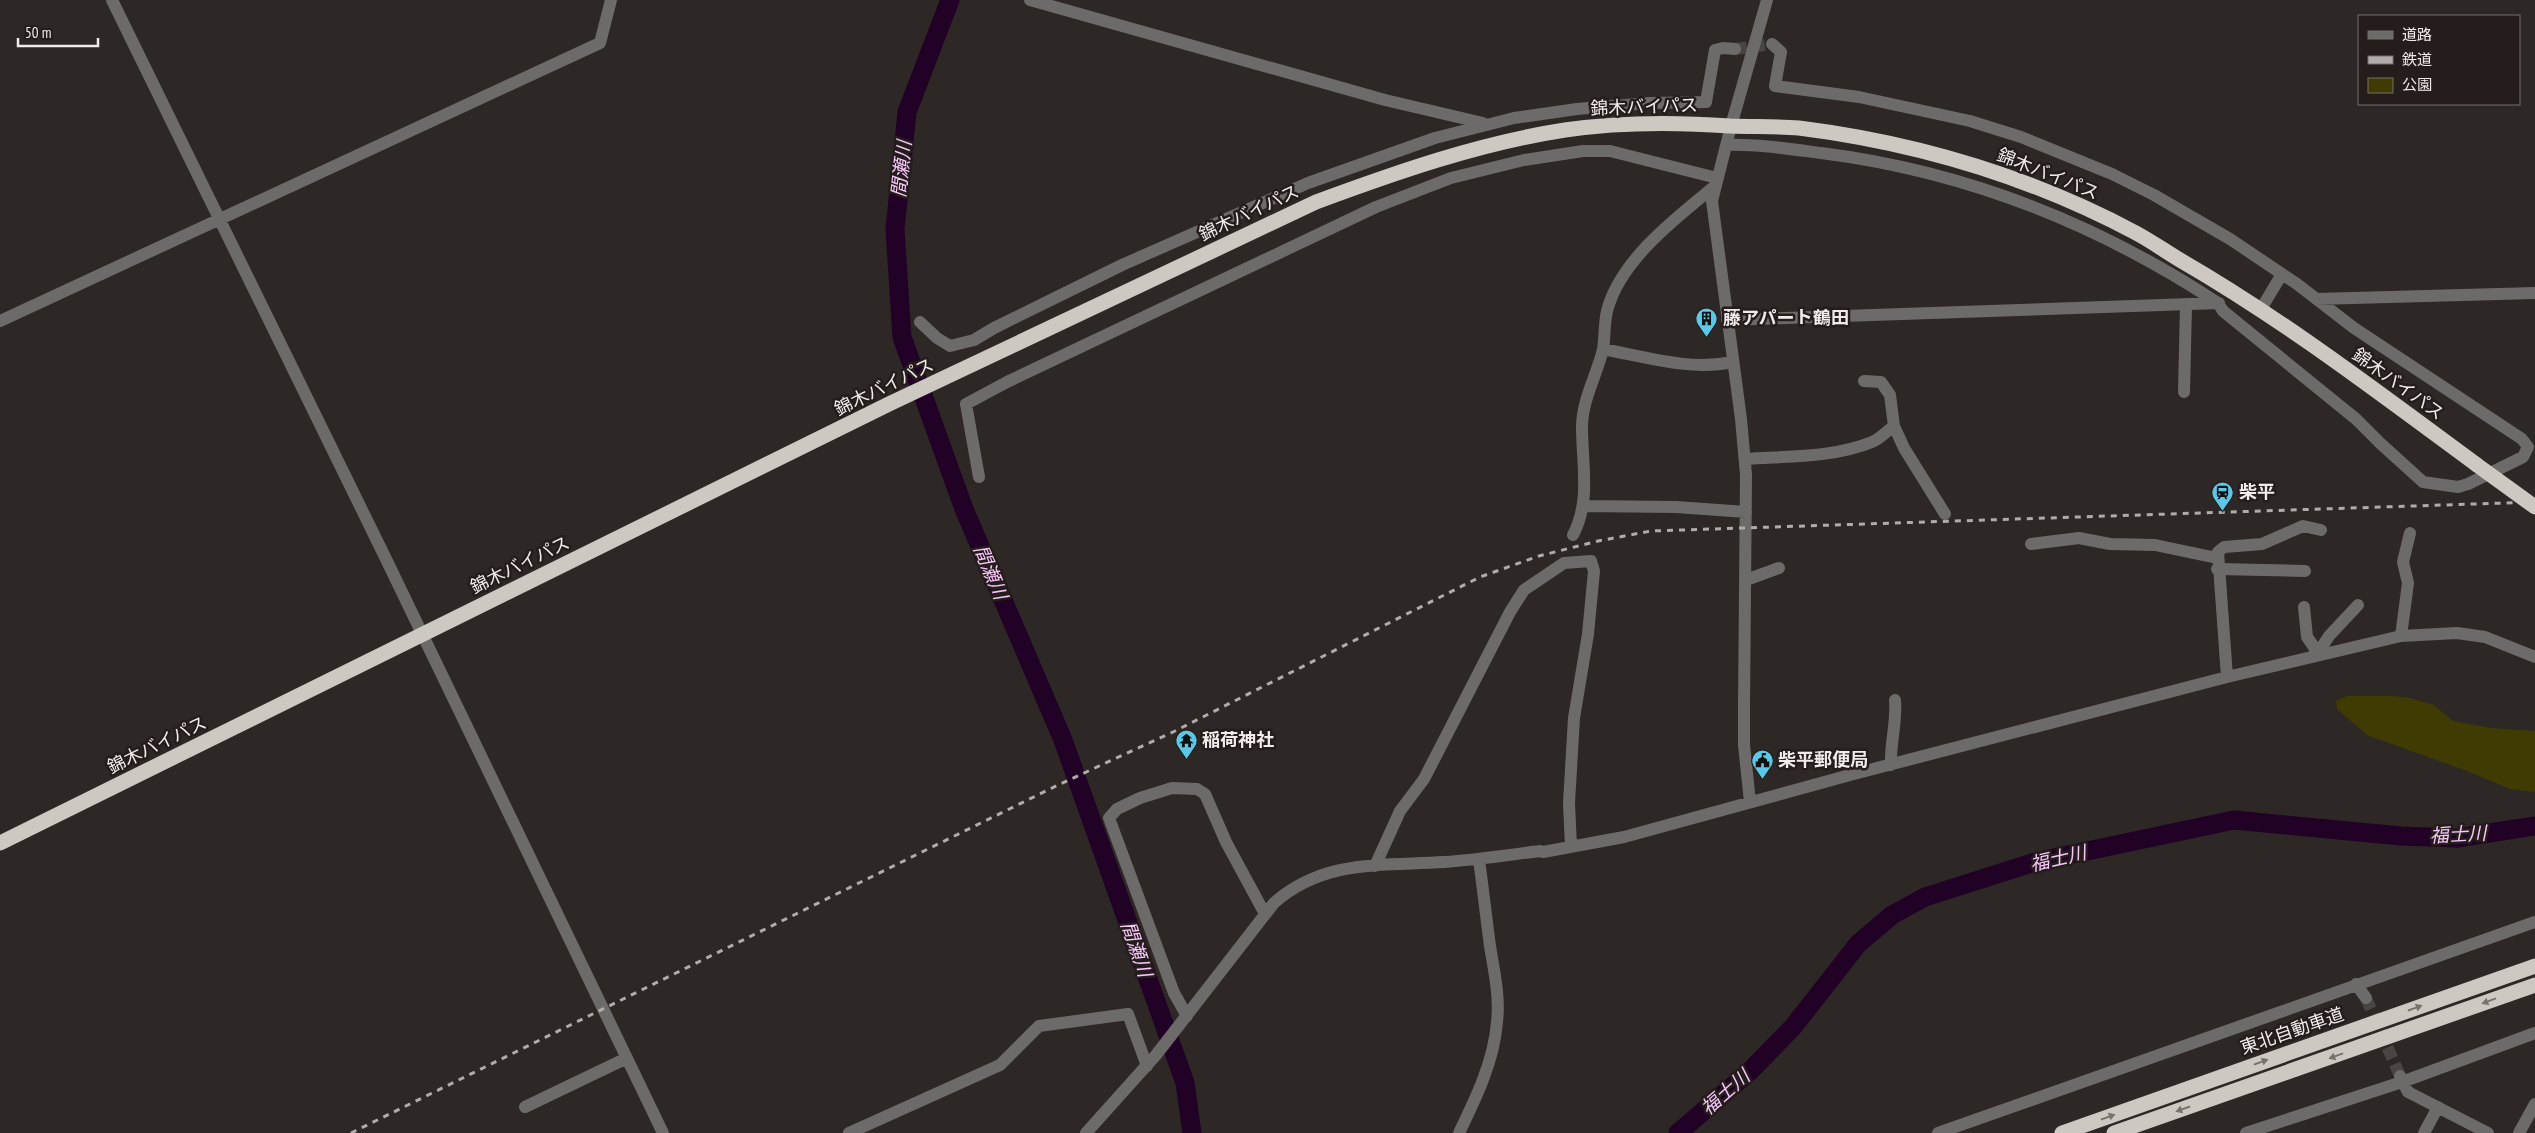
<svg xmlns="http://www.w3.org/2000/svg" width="2535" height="1133" font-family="'PT Sans Narrow','Noto Sans JP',sans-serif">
<rect width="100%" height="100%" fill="#2d2725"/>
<!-- green -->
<path fill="#403b03" d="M 2347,696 L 2393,696 L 2410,698 L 2434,705 L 2453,721 L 2491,728 L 2535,731 L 2535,792 L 2510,789 L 2467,771 L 2367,735 L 2337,709 L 2336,701 Z"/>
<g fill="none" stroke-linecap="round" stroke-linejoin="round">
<!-- river -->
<path stroke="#220126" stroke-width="19" d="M 950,0 L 907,112 L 895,229 L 902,337 L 964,509 L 1063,740 L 1185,1083 L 1192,1133
M 1678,1133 L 1749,1072 L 1793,1027 L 1858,944 L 1892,915 L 1925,897 L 2035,862 L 2234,820 L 2401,836 L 2457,838 L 2535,826"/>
<!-- minor-tunnel -->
<path stroke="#4a4543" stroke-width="12" stroke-dasharray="12 6" stroke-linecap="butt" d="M 1735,49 L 1772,44
M 2366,998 L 2400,1076"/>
<!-- minor -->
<path stroke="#6d6b69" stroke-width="12" d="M 112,0 L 386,559 L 663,1133
M 1030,0 L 1385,100 L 1483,123
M 1726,145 C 1757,144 1790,149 1821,153 C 1965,171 2098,224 2218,303 L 2223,311 L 2356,419 L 2380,443 L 2423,482 L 2458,487 L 2468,484 L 2523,457 L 2528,447 L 2522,439 L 2354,328 L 2297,284 L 2230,239 L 2154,195 L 2112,174 L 2021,137 L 1970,121 L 1859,97 L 1775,86 L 1781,52 L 1772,44
M 2316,299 L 2535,293
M 2261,309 L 2282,274
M 1727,320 L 2219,303
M 0,321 L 600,43 L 611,0
M 920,322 L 937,338 L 950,346 L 974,340 L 994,328 L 1122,265 L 1308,183 L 1435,138 L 1514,118 L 1577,109 L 1650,103 L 1706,102 L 1715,50 L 1723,48 L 1735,49
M 1603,349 C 1646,357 1689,371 1733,362
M 2184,392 L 2186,305
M 1894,426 L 1904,448 L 1945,514
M 1745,459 C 1786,456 1833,458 1872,442 C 1880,439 1887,431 1894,426 L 1890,395 L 1881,382 L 1864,381
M 979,477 L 966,404 L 1007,382 L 1376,207 L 1451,178 L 1524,160 L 1583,151 L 1610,151 L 1717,178
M 1583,506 L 1676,507 L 1746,512
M 1573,535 C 1591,501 1582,464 1582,427 C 1582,400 1597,375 1603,349 C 1605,337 1604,324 1607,311 C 1620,260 1676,218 1715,186
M 2031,544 L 2079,538 L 2110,544 L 2155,545 L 2217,558
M 2217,569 L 2305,571
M 1746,580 L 1779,568
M 2304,607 L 2307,637 L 2314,647 L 2316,656
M 2401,636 L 2408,583 L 2403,562 L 2410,533
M 2316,656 L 2329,636 L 2358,605
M 2227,677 L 2218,552 L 2224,547 L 2262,544 L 2303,526 L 2321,530
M 1891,765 C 1890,743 1897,722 1895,700
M 1750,802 L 1744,745 L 1744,706 L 1746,475 L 1741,419 L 1712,201 L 1731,126 L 1767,0
M 1375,866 L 1400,811 L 1424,779 L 1510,612 L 1524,590 L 1564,563 L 1591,561 L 1594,571 L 1588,634 L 1574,718 L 1569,803 L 1571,847
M 2356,984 L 2366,998
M 1187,1016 L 1174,993 L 1109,818 L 1117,809 L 1140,798 L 1172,788 L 1197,789 L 1205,794 L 1226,842 L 1265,914
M 2400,1076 L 2408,1092 L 2488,1133
M 525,1107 L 627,1058
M 849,1133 L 1000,1065 L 1039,1026 L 1128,1014 L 1147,1066
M 1086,1133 L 1156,1055 L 1274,903 C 1324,859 1382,866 1444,862 C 1476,860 1508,855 1540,851 L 1543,852 L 1624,837 L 1850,775 L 2227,677 L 2401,636 L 2457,633 L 2485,637 L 2535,657
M 1459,1133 C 1476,1098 1494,1061 1497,1022 C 1500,996 1494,971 1490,946 C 1486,917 1483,888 1479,860
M 1938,1133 C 2138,1064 2336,991 2535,922
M 2246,1133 L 2402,1082 L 2535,1033
M 2424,1133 L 2438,1107
M 2519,1133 L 2535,1104"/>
<!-- highway -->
<path stroke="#cdc8c2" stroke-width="15" d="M 0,843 L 891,403 L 1316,202 C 1397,172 1480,143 1565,130 C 1620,122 1675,122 1730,126 C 1753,127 1776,126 1799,128 C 1918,143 2031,177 2136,233 C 2151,241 2165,251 2180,260 C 2284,320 2379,393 2477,465
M 2062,1133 L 2535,966
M 2114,1133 L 2535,985"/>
<!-- rail -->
<path stroke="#b1abaa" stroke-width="3" stroke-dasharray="6 6" stroke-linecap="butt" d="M 351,1133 L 1058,785 L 1175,731 L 1480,577 L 1539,556 L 1598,541 L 1651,531 L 2535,502"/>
<!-- highway-bridge -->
<path stroke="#cdc8c2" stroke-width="15" d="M 2477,465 L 2535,507"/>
</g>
<!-- one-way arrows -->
<defs><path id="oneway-solid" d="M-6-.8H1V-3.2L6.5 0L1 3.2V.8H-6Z" transform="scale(1.25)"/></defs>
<g fill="#78726f">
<use href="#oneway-solid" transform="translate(2489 1001) rotate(160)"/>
<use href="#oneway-solid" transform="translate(2415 1008) rotate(-19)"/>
<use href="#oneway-solid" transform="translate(2336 1056) rotate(160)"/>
<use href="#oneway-solid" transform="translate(2261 1062) rotate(-20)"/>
<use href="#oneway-solid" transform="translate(2183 1109) rotate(161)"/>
<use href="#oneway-solid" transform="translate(2108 1117) rotate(-20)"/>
</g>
<!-- icons -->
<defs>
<symbol id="building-pin" viewBox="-11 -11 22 30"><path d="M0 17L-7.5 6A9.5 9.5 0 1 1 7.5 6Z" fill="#5ac8e6" stroke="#241d1c"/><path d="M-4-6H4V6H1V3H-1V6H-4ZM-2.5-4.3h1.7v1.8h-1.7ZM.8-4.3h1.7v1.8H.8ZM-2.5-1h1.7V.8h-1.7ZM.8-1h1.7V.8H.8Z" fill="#111"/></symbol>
<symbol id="station-pin" viewBox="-11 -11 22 30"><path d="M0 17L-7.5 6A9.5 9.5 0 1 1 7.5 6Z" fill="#5ac8e6" stroke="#241d1c"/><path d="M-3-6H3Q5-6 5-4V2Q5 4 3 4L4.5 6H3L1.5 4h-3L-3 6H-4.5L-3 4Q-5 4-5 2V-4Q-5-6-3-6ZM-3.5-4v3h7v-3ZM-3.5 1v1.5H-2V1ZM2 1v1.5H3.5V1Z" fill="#111"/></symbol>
<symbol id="temple-pin" viewBox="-11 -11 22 30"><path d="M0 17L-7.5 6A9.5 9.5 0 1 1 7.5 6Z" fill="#5ac8e6" stroke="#241d1c"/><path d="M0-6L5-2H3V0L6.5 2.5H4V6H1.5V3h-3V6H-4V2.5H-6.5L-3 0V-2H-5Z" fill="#111"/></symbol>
<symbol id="civic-pin" viewBox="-11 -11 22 30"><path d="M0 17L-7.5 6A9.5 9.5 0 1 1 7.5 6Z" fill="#5ac8e6" stroke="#241d1c"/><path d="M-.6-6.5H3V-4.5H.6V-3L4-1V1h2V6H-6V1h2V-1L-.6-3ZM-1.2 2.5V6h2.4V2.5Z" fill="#111"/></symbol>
</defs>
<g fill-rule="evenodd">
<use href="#building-pin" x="1694" y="306" width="25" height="34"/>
<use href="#station-pin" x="2210" y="480" width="25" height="34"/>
<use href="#temple-pin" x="1174" y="728" width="25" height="34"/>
<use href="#civic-pin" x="1750" y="748" width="25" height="34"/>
</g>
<g text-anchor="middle" stroke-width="5" stroke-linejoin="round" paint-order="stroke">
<!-- street labels -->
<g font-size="18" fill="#f1eceb" stroke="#241d1c">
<text transform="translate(1644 107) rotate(-2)" y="6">錦木バイパス</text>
<text transform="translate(2048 174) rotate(22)" y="6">錦木バイパス</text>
<text transform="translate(1249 213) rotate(-25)" y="6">錦木バイパス</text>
<text transform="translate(2398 384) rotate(36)" y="6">錦木バイパス</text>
<text transform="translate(884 387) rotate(-26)" y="6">錦木バイパス</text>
<text transform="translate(520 565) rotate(-26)" y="6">錦木バイパス</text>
<text transform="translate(157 745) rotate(-26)" y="6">錦木バイパス</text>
<text transform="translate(2292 1031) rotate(-19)" y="6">東北自動車道</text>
</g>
<!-- poi labels -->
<g font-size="18" font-weight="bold" fill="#f1eceb" stroke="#241d1c" text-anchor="start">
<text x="1723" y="324">藤アパート鶴田</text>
<text x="2239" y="498">柴平</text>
<text x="1202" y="746">稲荷神社</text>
<text x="1778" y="766">柴平郵便局</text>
</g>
<!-- water labels -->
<g font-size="19" font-style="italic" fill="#f7c6fb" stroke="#241d1c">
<text transform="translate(901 169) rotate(-84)" y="7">間瀬川</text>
<text transform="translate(991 572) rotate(67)" y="7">間瀬川</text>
<text transform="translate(2458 834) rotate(-3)" y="7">福士川</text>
<text transform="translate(2058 858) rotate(-13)" y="7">福士川</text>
<text transform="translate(1137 949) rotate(71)" y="7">間瀬川</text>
<text transform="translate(1725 1092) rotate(-41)" y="7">福士川</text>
</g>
</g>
<!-- legend -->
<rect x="2358" y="15" width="162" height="90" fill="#241d1c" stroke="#76706f"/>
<rect x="2368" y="31" width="25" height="8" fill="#6d6b69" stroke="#76706f"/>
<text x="2402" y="40" font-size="15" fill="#f1eceb">道路</text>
<rect x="2368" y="56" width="25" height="8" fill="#b1abaa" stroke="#76706f"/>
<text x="2402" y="65" font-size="15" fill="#f1eceb">鉄道</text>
<rect x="2368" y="78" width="25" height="15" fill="#403b03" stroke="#76706f"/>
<text x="2402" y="90" font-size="15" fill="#f1eceb">公園</text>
<!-- scale -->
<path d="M18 38v8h80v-8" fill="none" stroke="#f1eceb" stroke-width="2.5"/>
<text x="25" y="38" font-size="15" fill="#f1eceb" stroke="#241d1c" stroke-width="4" paint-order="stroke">50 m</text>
</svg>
